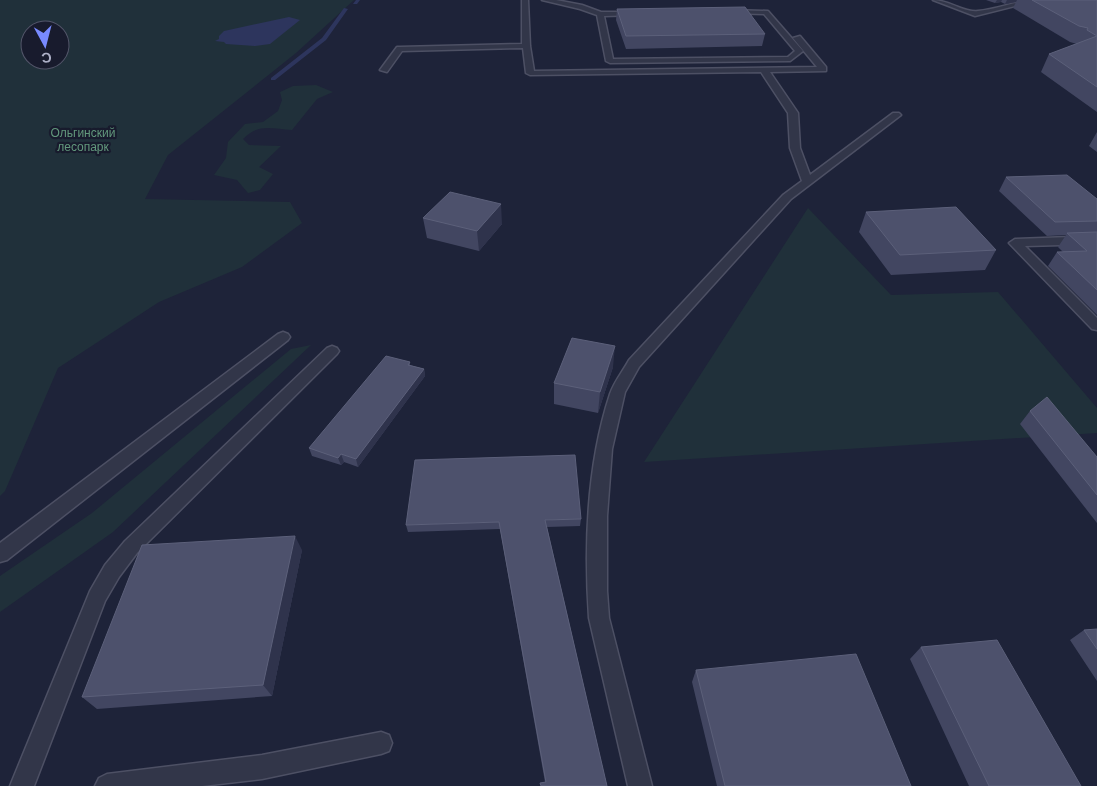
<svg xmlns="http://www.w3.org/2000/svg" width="1097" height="786" font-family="'DM Sans',sans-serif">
<rect width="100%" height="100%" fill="#1e2339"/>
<!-- green -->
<path fill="#20303a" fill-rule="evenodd" d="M 0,0 L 354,0 L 296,53 L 168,155 L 145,199 L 290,202 L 302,223 L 242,267 L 159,302 L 58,368 L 5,491 L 0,496 ZM 30,30 L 60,30 L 60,60 L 30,60 Z
M 316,85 L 333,92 L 317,99 L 292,130 C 272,129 258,123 243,139 L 249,145 L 281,146 L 259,167 L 273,174 L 260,190 L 248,193 L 237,180 L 214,175 L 226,158 L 228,142 L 245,124 L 263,122 L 278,111 L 282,100 L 280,92 L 293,86 Z
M 808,208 L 891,295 L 998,292 L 1097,408 L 1097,433 L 644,462 Z
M 311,345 L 113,532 L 0,612 L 0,576 L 92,513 L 291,349 Z"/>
<!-- water -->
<path fill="#2d355d" d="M 289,17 L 300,20 L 270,44 L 255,46 L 226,44 L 224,42 L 215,41 L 219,39 L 219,36 L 224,31 Z"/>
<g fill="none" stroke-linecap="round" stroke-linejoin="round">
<!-- stream -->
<path fill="#2d355d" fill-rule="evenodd" d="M 356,0 L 360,0 L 357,4 L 353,4 Z
M 344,8 L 348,9 L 326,40 L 275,80 L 271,80 L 271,78 L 322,38 Z"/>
<defs>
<path id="service" d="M 522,0 L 528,0 L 530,46 L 534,71 L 817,67 L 793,38 L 800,36 L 826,67 L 826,71 L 770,72 L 798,113 L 800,148 L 810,175 L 893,113 L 899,113 L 901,115 L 791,199 L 639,367 L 625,392 L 612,449 L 607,516 L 607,591 L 609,618 L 652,786 L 628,786 L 589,618 C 584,545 587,464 610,394 C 614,382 623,371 629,360 L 783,195 L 802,181 L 790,148 L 788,113 L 761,72 L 530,75 L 526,73 L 523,48 L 402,51 L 387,72 L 380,70 L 397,47 L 400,47 L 522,44 Z
M 542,0 L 556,0 L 582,5 L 601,12 L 639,12 L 640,13 L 637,15 L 604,16 L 613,59 L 788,57 L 795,51 L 764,14 L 728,13 L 727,12 L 730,10 L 768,11 L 803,51 L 790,61 L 610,63 L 606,61 L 597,15 L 580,9 Z
M 933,0 C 948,0 965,13 978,11 C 999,9 1018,0 1039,0 L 975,16 Z
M 1097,236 L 1097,244 L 1025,246 L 1097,318 L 1097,330 L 1092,329 L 1009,243 L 1015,239 Z
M 283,332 L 288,334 L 290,337 L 288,340 L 7,560 L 0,562 L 0,543 L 278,334 Z
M 332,346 L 337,348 L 339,351 L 337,354 L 137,553 L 119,577 L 105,601 L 34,786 L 10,786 L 90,591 L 105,565 L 125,541 L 327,348 Z
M 381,732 L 389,735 L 392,743 L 389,751 L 381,754 L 262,779 L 202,786 L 95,786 L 99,778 L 107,774 L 262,755 Z"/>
</defs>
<!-- service casing -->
<use href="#service" stroke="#4d5064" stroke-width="3"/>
<!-- service -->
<use href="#service" fill="#323649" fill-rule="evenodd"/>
</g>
<!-- wall -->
<path fill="#424661" d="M 986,0 L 1097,0 L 1097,112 L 1041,72 L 1049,54 L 1077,44 L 1070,42 L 1013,8 L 1016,2 L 1005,4 L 1001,2 L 995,3 Z
M 617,9 L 765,34 L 762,46 L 626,49 L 616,20 Z
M 1097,132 L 1097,152 L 1089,146 Z
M 1006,177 L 1097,199 L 1097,315 L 1048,266 L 1057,252 L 1063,252 L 1058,247 L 1066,235 L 1047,236 L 999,191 Z
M 866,212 L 996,250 L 985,270 L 891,275 L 859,232 Z
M 423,218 L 502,224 L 479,251 L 427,238 Z
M 410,362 L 410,365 L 424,369 L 425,376 L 358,467 L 344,462 L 341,465 L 312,456 L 309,448 Z
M 613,367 L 598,413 L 554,404 L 554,383 Z
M 1030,411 L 1097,457 L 1097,523 L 1020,424 Z
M 581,519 L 580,526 L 547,527 L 607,786 L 545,782 L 500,529 L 408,532 L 406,525 Z
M 302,550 L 272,696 L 97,709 L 82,697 Z
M 1097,629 L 1097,681 L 1070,640 L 1084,630 Z
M 921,647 L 1081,786 L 969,786 L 910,659 Z
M 696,670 L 911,786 L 717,786 L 692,682 Z"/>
<!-- shaded-wall -->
<path fill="#2f334c" d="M 997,0 L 1002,0 L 1001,2 L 995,3 Z
M 1007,0 L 1017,0 L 1016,2 L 1005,4 Z
M 501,204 L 502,224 L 479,251 L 477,231 Z
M 615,346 L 613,367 L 598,413 L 600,392 Z
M 424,369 L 425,376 L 358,467 L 356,459 Z
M 341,454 L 344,462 L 341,465 L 338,458 Z
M 295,536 L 302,550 L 272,696 L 263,685 Z"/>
<!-- building -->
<path fill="#4d516c" stroke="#5c607a" d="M 1032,0 L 1097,0 L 1097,36 L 1087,30 L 1088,28 L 1079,26 Z
M 745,7 L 765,34 L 626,36 L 617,9 Z
M 1097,36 L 1097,87 L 1049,54 Z
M 1067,175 L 1097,199 L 1097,221 L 1055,222 L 1006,177 Z
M 450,192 L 501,204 L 477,231 L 423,218 Z
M 956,207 L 996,250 L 900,255 L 866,212 Z
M 1097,232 L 1097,290 L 1057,252 L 1087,251 L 1067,233 Z
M 572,338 L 615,346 L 600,392 L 554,383 Z
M 386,356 L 410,362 L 408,365 L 424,369 L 356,459 L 341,454 L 338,458 L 309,448 Z
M 1047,397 L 1097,457 L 1097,495 L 1030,411 Z
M 575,455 L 581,519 L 545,520 L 607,786 L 541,786 L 540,783 L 546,782 L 499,522 L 406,525 L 415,460 Z
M 295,536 L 263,685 L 82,697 L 142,545 Z
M 1097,629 L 1097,649 L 1084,630 Z
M 997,640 L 1081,786 L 989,786 L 921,647 Z
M 856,654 L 911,786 L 725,786 L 696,670 Z"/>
<g text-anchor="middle" stroke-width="4.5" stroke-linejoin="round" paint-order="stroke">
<!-- far-park labels -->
<g font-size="12" fill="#62987c" stroke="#181b2d">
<text x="83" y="137">Ольгинский<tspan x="83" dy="14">лесопарк</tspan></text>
</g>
</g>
<!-- north arrow -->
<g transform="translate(45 45) rotate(173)"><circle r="24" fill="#181b2d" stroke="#53566a"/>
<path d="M0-4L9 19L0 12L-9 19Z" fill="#788aff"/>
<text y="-8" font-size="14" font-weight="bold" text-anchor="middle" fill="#acafc6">С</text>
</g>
</svg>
